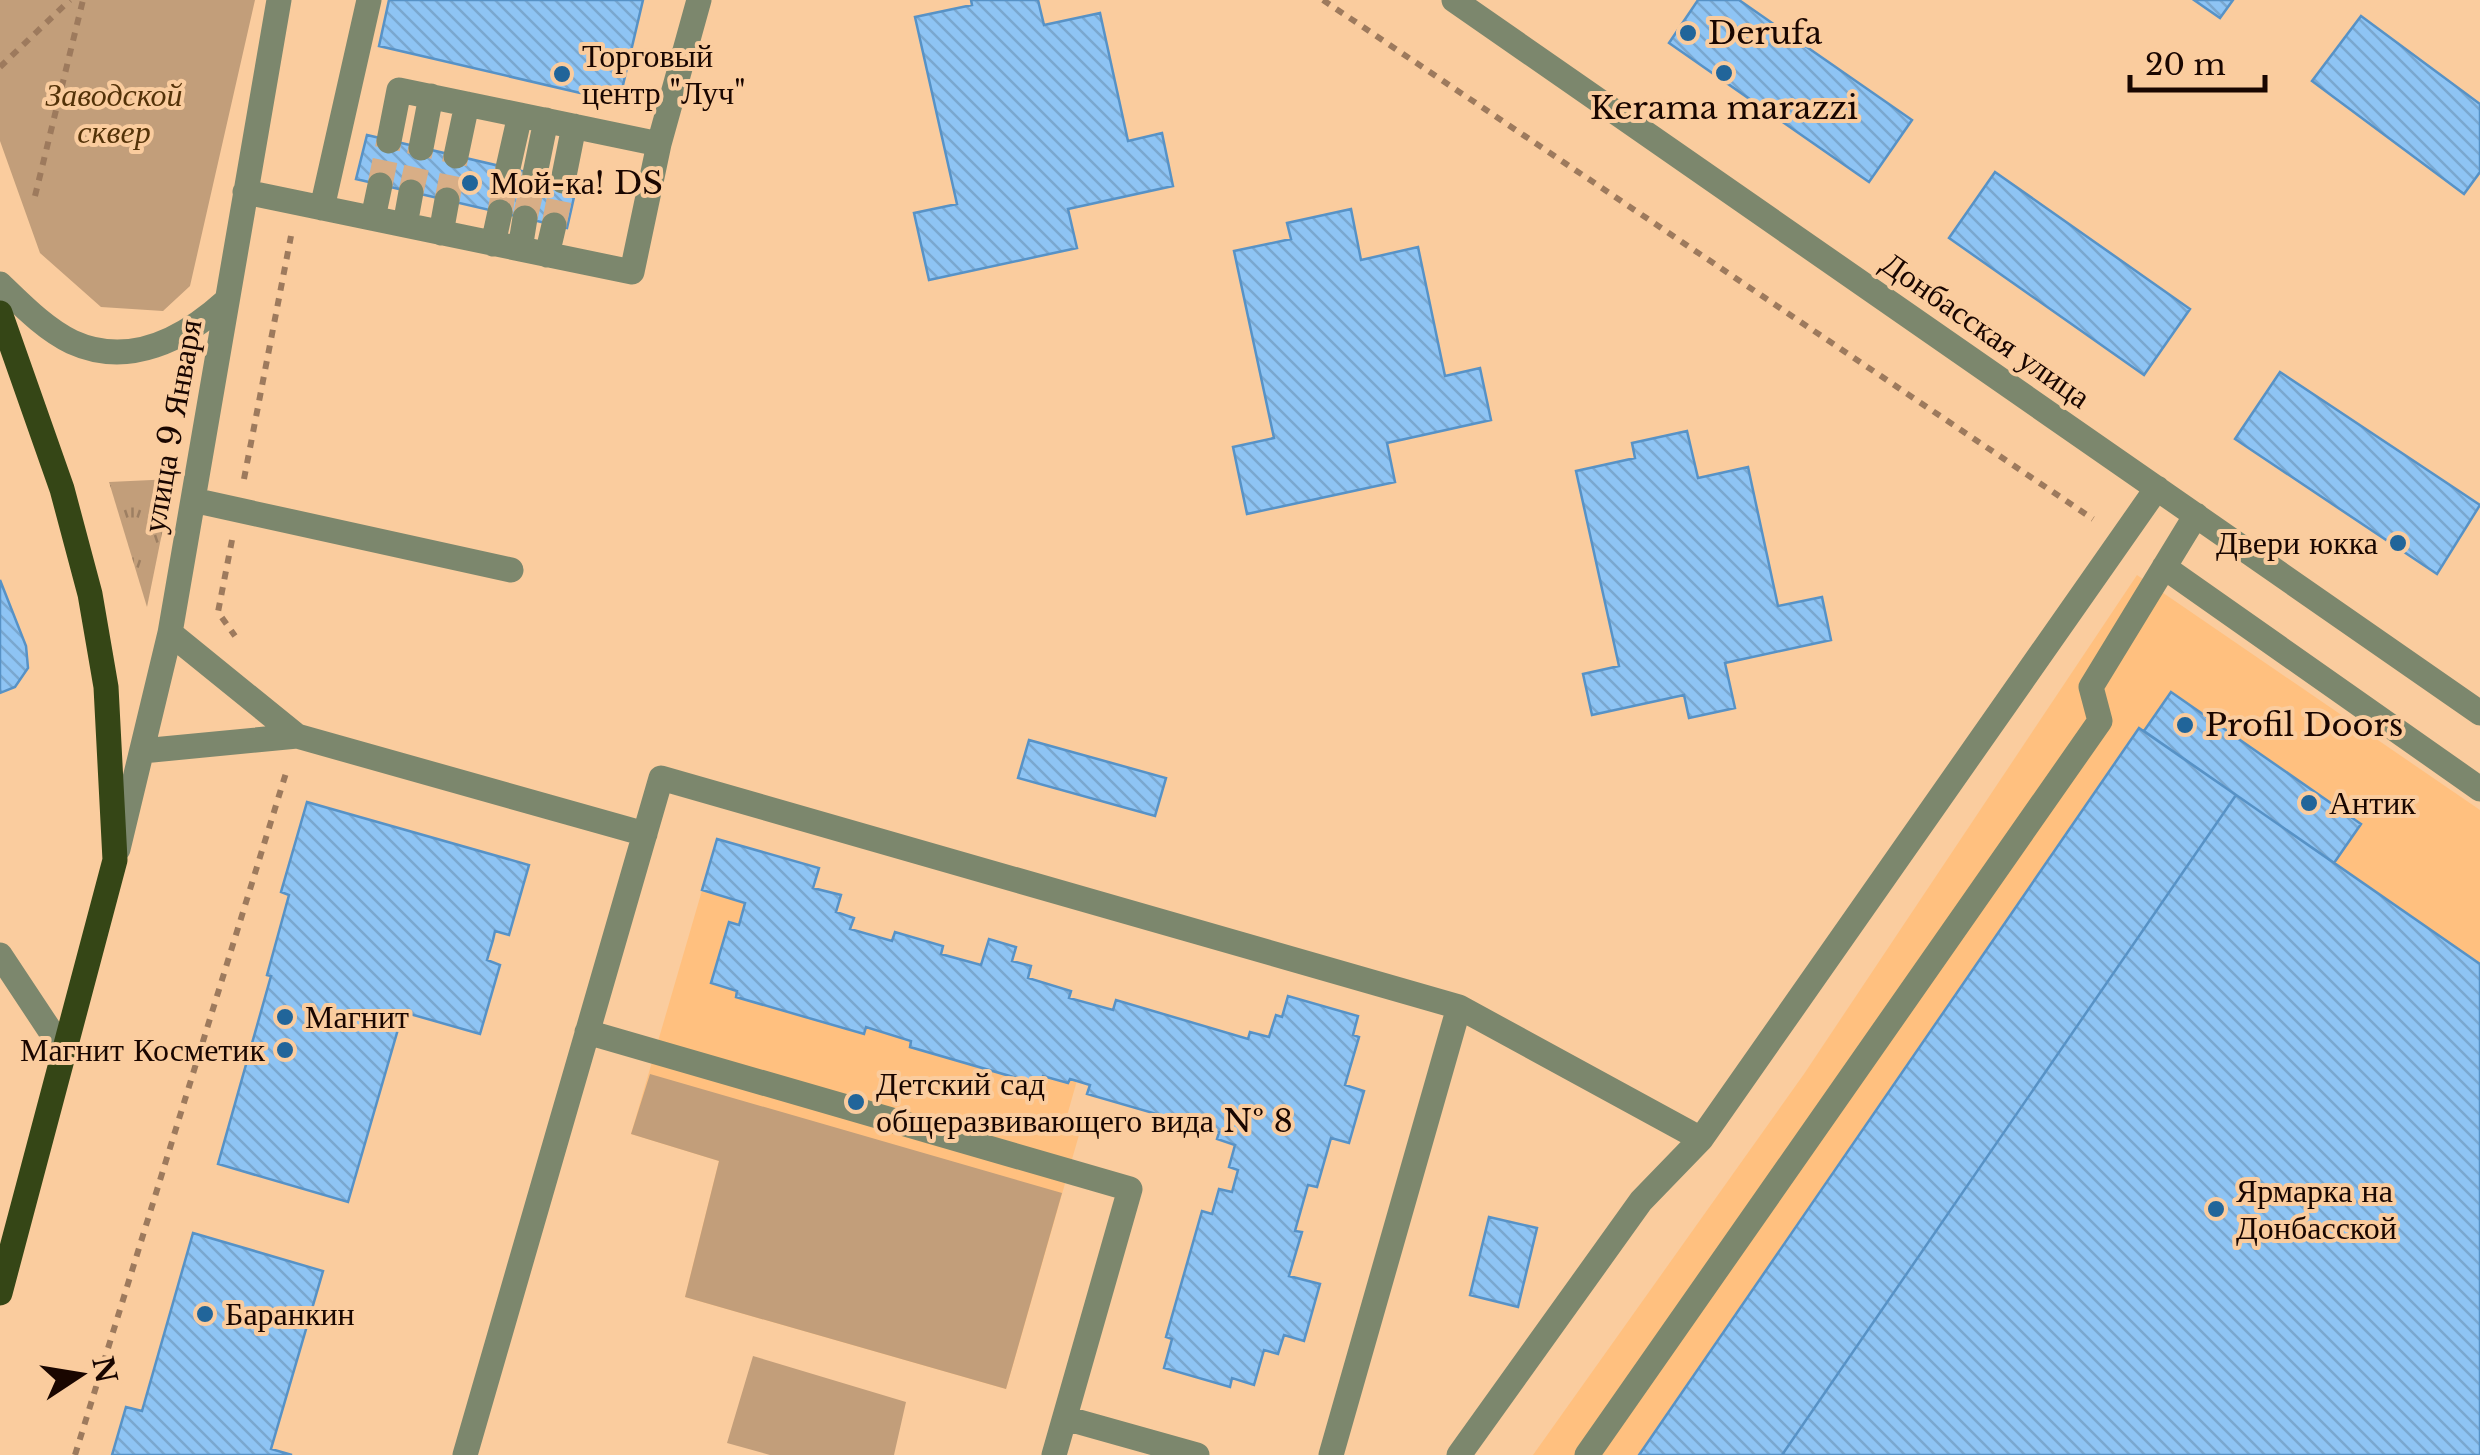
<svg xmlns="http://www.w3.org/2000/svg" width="2480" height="1455" font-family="'Libre Baskerville',serif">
<defs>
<pattern id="grass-tufts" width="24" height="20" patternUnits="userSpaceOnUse" patternTransform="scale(2.5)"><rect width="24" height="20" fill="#c29e7a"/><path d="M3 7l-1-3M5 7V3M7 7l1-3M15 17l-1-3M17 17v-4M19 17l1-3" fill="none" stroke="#9d7f62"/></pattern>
<pattern id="building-back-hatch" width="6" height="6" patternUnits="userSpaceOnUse" patternTransform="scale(2.5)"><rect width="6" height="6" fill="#8ec4f4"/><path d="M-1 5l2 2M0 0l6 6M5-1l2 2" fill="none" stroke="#7aa7cf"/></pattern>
</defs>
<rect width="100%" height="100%" fill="#facc9e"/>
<!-- built -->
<path fill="#ffc07f" d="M 2137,575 L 2480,810 L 2480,1455 L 1533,1455 L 1804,1074 Z
M 717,839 L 819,868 L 813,888 L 841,895 L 836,912 L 854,918 L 851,929 L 981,965 L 989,939 L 1016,947 L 1013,961 L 1031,966 L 1028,978 L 1071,991 L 1070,998 L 1098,1006 L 1065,1123 L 1081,1128 L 1006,1389 L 685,1297 L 719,1161 L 631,1134 Z"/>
<!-- grass -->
<path fill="url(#grass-tufts)" d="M 173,479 L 147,607 L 109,482 Z"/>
<!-- green -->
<path fill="#c29e7a" d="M 0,0 L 255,0 L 190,286 L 163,311 L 101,307 L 40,253 L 0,141 Z
M 650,1074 L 1062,1193 L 1006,1389 L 685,1297 L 719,1161 L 631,1134 Z
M 753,1356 L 906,1402 L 894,1455 L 770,1455 L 727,1443 Z"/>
<!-- building -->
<path fill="url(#building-back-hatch)" stroke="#5792c6" stroke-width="2.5" d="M 389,0 L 643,0 L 619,102 L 379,46 Z
M 971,0 L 1038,0 L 1044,25 L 1100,13 L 1128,141 L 1162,133 L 1173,186 L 1068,209 L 1077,248 L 929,280 L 914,213 L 957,204 L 915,17 L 972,5 Z
M 1698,0 L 1739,0 L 1912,120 L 1869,182 L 1669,43 Z
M 2194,0 L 2233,0 L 2220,18 Z
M 2361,16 L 2480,104 L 2480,172 L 2464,194 L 2312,81 Z
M 367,135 L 577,184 L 567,228 L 356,179 Z
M 1995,172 L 2190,309 L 2144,375 L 1949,238 Z
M 1351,209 L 1361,260 L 1418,247 L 1445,376 L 1480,368 L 1491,420 L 1387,443 L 1395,482 L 1247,514 L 1233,447 L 1274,438 L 1234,251 L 1291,239 L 1287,223 Z
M 2280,372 L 2480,505 L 2437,574 L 2235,439 Z
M 1687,431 L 1698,478 L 1748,467 L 1778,606 L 1822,597 L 1831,640 L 1725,663 L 1735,708 L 1689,718 L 1684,695 L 1592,715 L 1583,674 L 1619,666 L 1576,471 L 1635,458 L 1632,443 Z
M 0,580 L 26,646 L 28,668 L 15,687 L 0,693 Z
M 2171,692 L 2361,824 L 2334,863 L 2144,731 Z
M 2139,728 L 2236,795 L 1782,1455 L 1639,1455 Z
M 1029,740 L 1166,778 L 1155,816 L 1018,778 Z
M 2236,795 L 2480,964 L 2480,1455 L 1782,1455 Z
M 307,802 L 529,865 L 509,935 L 495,931 L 493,940 L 487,960 L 500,965 L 480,1034 L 403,1012 L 348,1202 L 218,1164 L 271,976 L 267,975 L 289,895 L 281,892 Z
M 717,839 L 819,868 L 813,888 L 841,895 L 836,912 L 854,918 L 850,929 L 892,941 L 895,932 L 943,946 L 941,954 L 981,965 L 989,939 L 1016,947 L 1012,961 L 1031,966 L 1028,978 L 1071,991 L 1069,998 L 1113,1010 L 1116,1000 L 1248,1039 L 1250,1032 L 1269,1037 L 1276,1015 L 1282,1017 L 1288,996 L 1358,1016 L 1353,1035 L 1359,1037 L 1345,1085 L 1364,1091 L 1349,1143 L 1331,1138 L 1317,1187 L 1308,1185 L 1295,1231 L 1302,1232 L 1289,1276 L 1320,1284 L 1304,1341 L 1284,1335 L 1278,1354 L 1264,1350 L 1254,1385 L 1232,1378 L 1230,1387 L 1164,1368 L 1172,1339 L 1166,1337 L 1202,1211 L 1212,1214 L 1219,1189 L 1232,1192 L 1238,1170 L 1229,1167 L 1235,1145 L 1217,1139 L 1219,1132 L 1087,1094 L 1090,1085 L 1077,1081 L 1070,1079 L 1068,1083 L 1043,1076 L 1041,1085 L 910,1047 L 911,1041 L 866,1027 L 864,1034 L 736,997 L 737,991 L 711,983 L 729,922 L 739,925 L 745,903 L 702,890 Z
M 1489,1217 L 1537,1228 L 1518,1307 L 1470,1295 Z
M 193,1233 L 323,1271 L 271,1449 L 292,1455 L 112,1455 L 126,1407 L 142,1411 Z"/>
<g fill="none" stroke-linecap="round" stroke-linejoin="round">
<!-- minor-tunnel -->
<path stroke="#d8ae86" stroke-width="25" stroke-dasharray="25 12" stroke-linecap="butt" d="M 380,185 L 389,141
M 411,192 L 421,148
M 447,200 L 456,156
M 500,212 L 508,168
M 525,218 L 535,174
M 554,225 L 563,181"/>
<!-- path -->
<path stroke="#9d7a5d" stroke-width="6" stroke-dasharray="8 8" stroke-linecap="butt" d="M 1323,0 L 2093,519
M 0,67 L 70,0
M 35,196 L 83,0
M 244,479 L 291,236
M 232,540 L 218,612 L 235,636
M 75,1455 L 286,773"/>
<!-- minor -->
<path stroke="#7c876d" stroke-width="25" d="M 1454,0 L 2480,713
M 659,144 L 699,0
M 421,148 L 431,96
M 456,156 L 467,104
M 508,168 L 520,115
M 535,174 L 546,120
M 563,181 L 574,126
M 245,192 L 632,272 L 659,144 L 399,90 L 389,141
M 322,208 L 369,0
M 373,218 L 380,185
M 405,225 L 411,192
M 441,233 L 447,200
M 493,244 L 500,212
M 520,249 L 525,218
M 547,255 L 554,225
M 0,284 C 22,305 45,329 72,342 C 129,368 184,339 226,301
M 193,500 L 511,570
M 2164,567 L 2480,789
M 170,633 L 297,736
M 142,751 L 297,736 L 645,834
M 118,849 L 170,633 L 279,0
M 0,955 L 65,1053
M 587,1032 L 1130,1189 L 1054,1455
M 1065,1418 L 1197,1455
M 465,1455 L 661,778 L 1459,1007 L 1701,1139
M 1331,1455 L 1459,1007
M 1459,1455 L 1641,1201 L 1701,1139 L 2157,488
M 1587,1455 L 2100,721 L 2091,687 L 2196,515"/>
<!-- major -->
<path stroke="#354616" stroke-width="25" d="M 0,313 L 62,489 L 90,594 L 106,687 L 115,860 L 0,1293"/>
</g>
<!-- markers -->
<g fill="#21659a" stroke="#facc9e" stroke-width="4">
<circle cx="1688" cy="33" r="10"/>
<circle cx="1724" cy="73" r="10"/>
<circle cx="562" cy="74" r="10"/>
<circle cx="470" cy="183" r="10"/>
<circle cx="2398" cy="543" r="10"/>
<circle cx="2185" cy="725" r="10"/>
<circle cx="2309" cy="803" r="10"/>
<circle cx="285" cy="1017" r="10"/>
<circle cx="285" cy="1050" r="10"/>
<circle cx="856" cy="1102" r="10"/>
<circle cx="2216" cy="1209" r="10"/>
<circle cx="205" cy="1314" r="10"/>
</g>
<g text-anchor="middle" stroke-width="8" stroke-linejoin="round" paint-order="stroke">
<!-- poi labels -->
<g font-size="32" fill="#190600" stroke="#facc9e" text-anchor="start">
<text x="1708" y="44">Derufa</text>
<text x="582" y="67">Торговый<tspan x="582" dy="37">центр "Луч"</tspan></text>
<text x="1724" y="119" text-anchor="middle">Kerama marazzi</text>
<text x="490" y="194">Мой-ка! DS</text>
<text x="2378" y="554" text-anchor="end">Двери юкка</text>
<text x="2205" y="736">Profil Doors</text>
<text x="2329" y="814">Антик</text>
<text x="305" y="1028">Магнит</text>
<text x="265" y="1061" text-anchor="end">Магнит Косметик</text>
<text x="876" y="1095">Детский сад<tspan x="876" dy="37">общеразвивающего вида № 8</tspan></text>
<text x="2236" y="1202">Ярмарка на<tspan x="2236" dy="37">Донбасской</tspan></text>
<text x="225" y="1325">Баранкин</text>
</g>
<!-- park labels -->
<g font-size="32" font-style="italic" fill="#533208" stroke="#facc9e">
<text x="114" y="106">Заводской<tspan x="114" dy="37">сквер</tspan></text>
</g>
<!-- street labels -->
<g font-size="32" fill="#190600" stroke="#facc9e">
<text transform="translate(1986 330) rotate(35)" y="11">Донбасская улица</text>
<text transform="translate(172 426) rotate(-80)" y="11">улица 9 Января</text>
</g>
</g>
<!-- north arrow -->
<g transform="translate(80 1375) rotate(78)" stroke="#facc9e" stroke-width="8" paint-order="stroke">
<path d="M0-8L18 38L0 25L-18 38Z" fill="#190600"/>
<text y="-15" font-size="28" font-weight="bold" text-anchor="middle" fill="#190600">N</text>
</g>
<!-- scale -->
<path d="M2130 75v15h135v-15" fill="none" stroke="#190600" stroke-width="5"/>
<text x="2145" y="75" font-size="30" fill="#190600" stroke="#facc9e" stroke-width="8" paint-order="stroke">20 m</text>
</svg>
